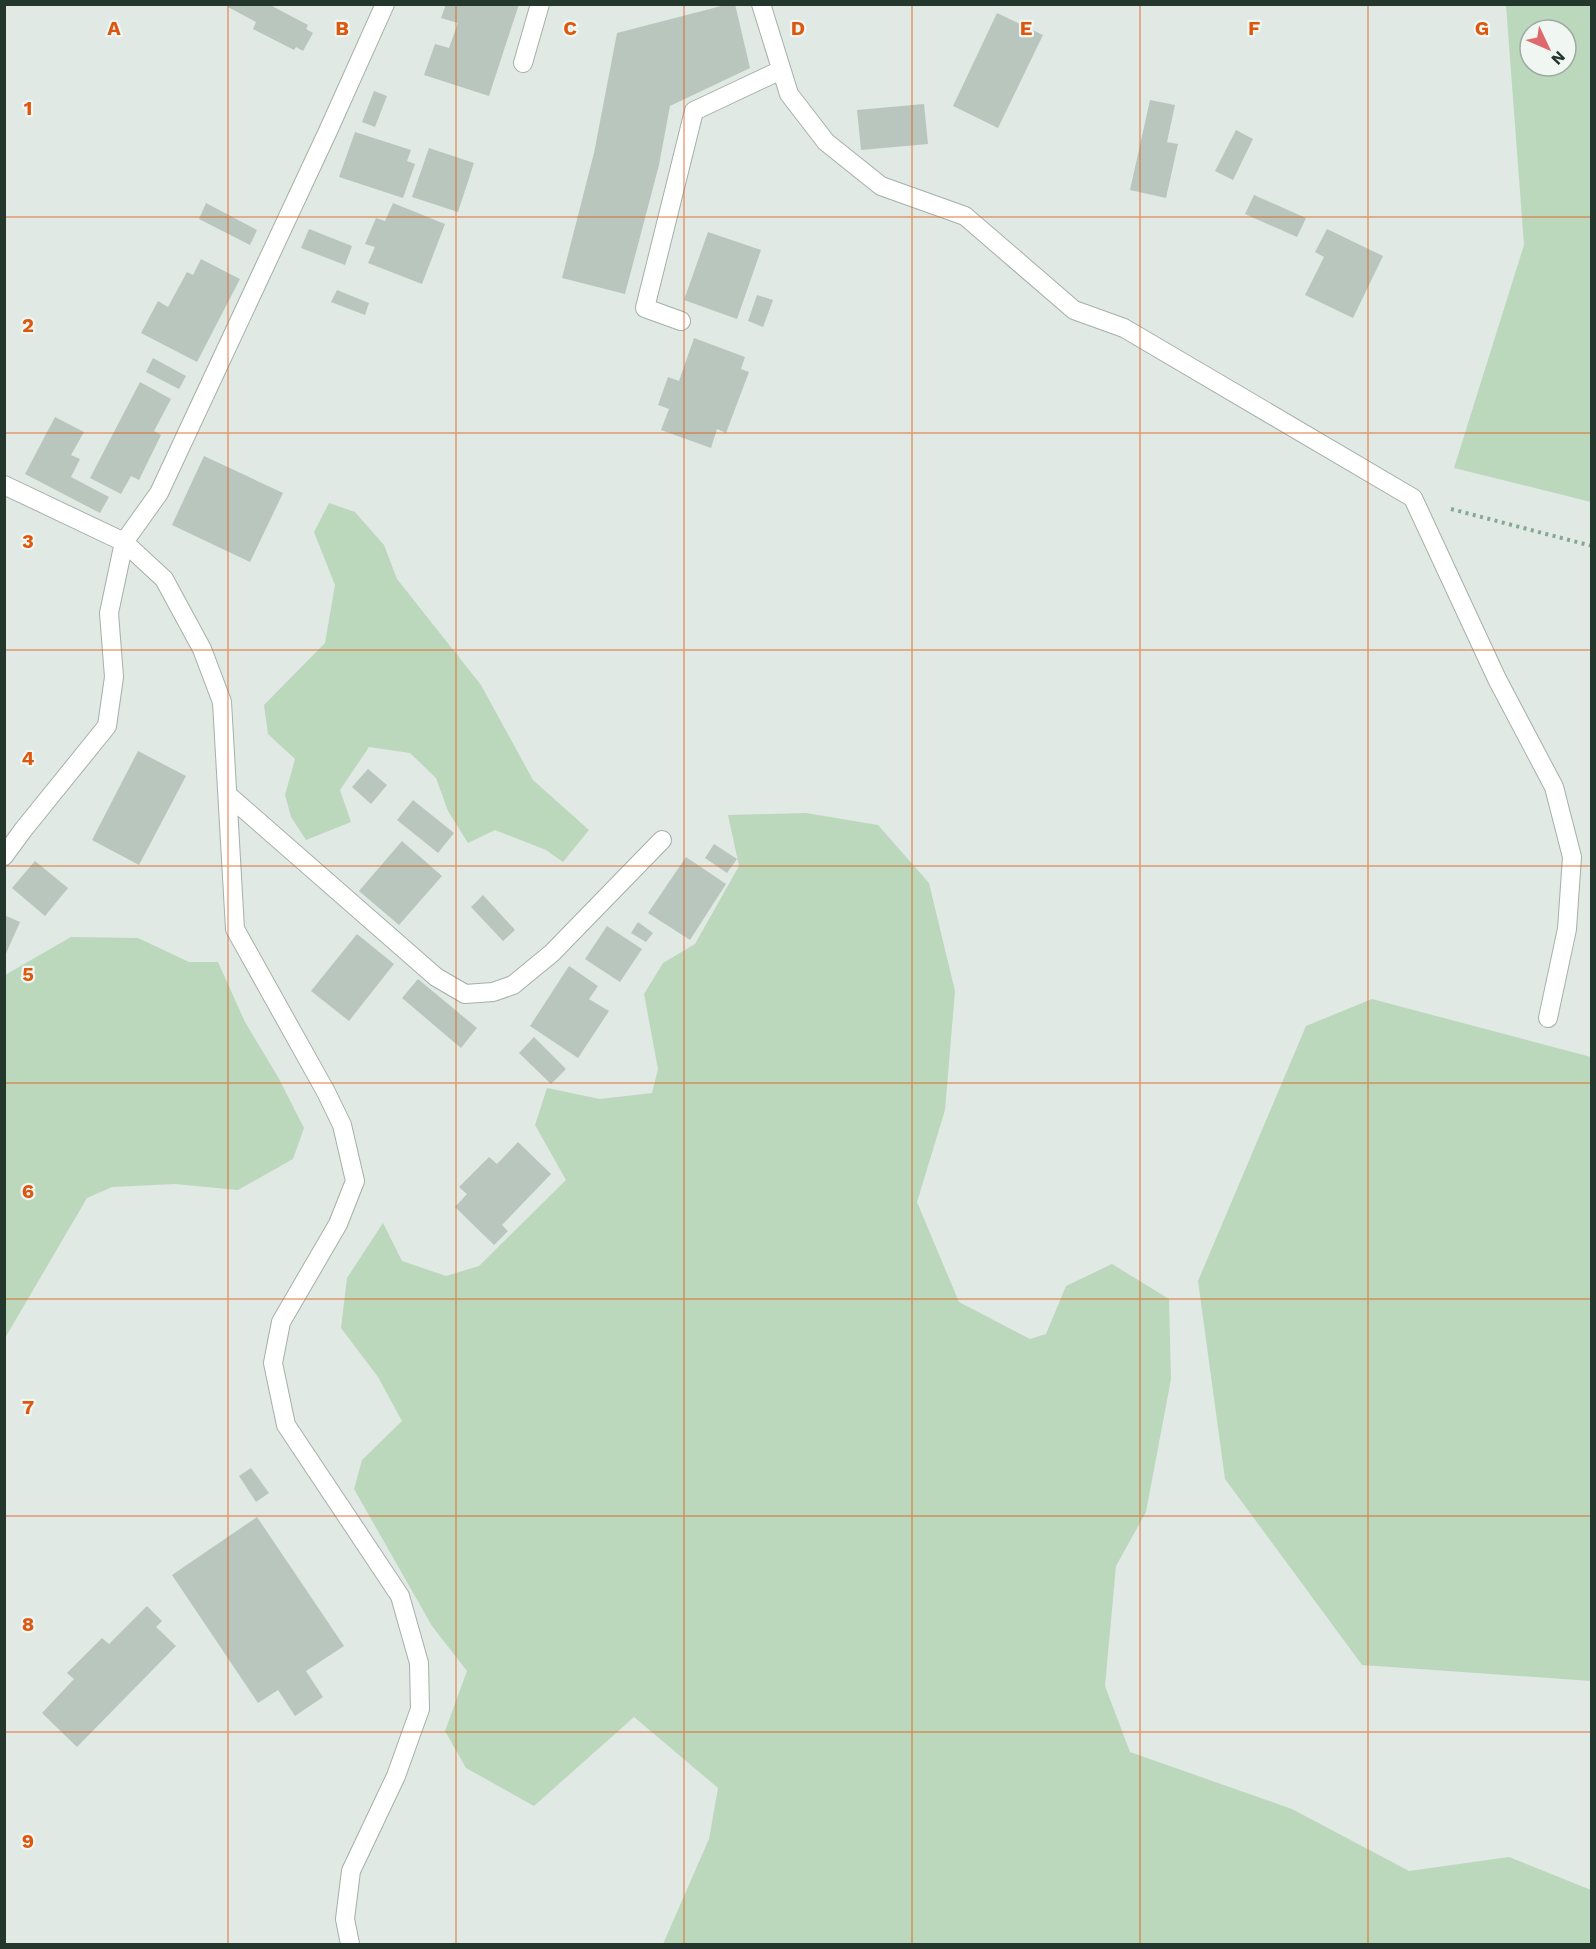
<svg xmlns="http://www.w3.org/2000/svg" width="1596" height="1949" font-family="'Work Sans',sans-serif">
<rect width="100%" height="100%" fill="#e0e9e3"/>
<!-- green -->
<path fill="#bcd8bc" fill-rule="evenodd" d="M 1506,5 L 1591,5 L 1591,502 L 1454,468 L 1524,245 ZM 1530,30 L 1566,30 L 1566,66 L 1530,66 Z
M 329,503 L 355,512 L 384,545 L 397,579 L 481,685 L 533,780 L 589,830 L 563,862 L 546,850 L 495,830 L 468,843 L 448,811 L 436,778 L 410,753 L 369,747 L 340,790 L 351,822 L 306,840 L 291,817 L 285,795 L 295,759 L 268,734 L 264,705 L 325,643 L 335,585 L 314,532 Z
M 806,813 L 878,825 L 929,883 L 955,991 L 945,1110 L 917,1202 L 959,1302 L 1030,1339 L 1046,1334 L 1066,1286 L 1112,1264 L 1169,1299 L 1171,1379 L 1146,1512 L 1116,1566 L 1105,1686 L 1130,1752 L 1292,1809 L 1409,1871 L 1509,1857 L 1591,1890 L 1591,1944 L 663,1944 L 709,1839 L 718,1788 L 634,1717 L 534,1806 L 466,1768 L 445,1731 L 467,1671 L 432,1626 L 354,1489 L 362,1460 L 402,1421 L 378,1377 L 341,1328 L 347,1278 L 383,1223 L 402,1261 L 446,1276 L 479,1266 L 566,1180 L 535,1125 L 547,1088 L 600,1099 L 652,1093 L 658,1069 L 644,994 L 663,963 L 695,944 L 739,866 L 728,815 Z
M 71,937 L 138,938 L 189,962 L 218,962 L 245,1022 L 278,1077 L 304,1128 L 293,1159 L 238,1190 L 175,1184 L 112,1187 L 87,1198 L 5,1338 L 5,975 Z
M 1372,999 L 1591,1057 L 1591,1681 L 1362,1665 L 1225,1479 L 1198,1281 L 1306,1026 Z"/>
<!-- building -->
<path fill="#b9c6be" d="M 229,4 L 272,4 L 272,6 L 308,25 L 306,29 L 313,33 L 303,51 L 296,47 L 294,50 L 253,29 L 256,22 L 228,7 Z
M 446,4 L 519,4 L 489,96 L 424,75 L 435,44 L 449,48 L 458,23 L 441,18 Z
M 729,4 L 735,4 L 750,68 L 670,106 L 659,165 L 625,294 L 562,278 L 594,153 L 617,33 Z
M 997,13 L 1043,35 L 998,128 L 953,106 Z
M 374,91 L 387,96 L 375,127 L 362,122 Z
M 1150,100 L 1175,105 L 1167,142 L 1178,144 L 1166,198 L 1130,190 Z
M 924,104 L 928,144 L 861,150 L 857,110 Z
M 1236,130 L 1253,139 L 1233,180 L 1215,171 Z
M 355,132 L 411,150 L 407,161 L 415,164 L 403,198 L 339,177 Z
M 429,148 L 474,163 L 458,212 L 412,197 Z
M 1254,195 L 1306,218 L 1297,237 L 1245,214 Z
M 206,203 L 257,230 L 250,245 L 199,219 Z
M 393,203 L 445,224 L 422,284 L 368,263 L 375,247 L 365,244 L 376,218 L 385,221 Z
M 309,229 L 352,246 L 345,265 L 301,248 Z
M 1327,229 L 1383,256 L 1353,318 L 1305,295 L 1324,257 L 1315,252 Z
M 708,232 L 761,250 L 737,319 L 684,300 Z
M 201,259 L 240,279 L 197,362 L 141,333 L 158,301 L 168,307 L 187,272 L 193,275 Z
M 337,290 L 369,303 L 365,315 L 331,302 Z
M 757,295 L 773,300 L 763,327 L 748,321 Z
M 694,338 L 745,357 L 741,369 L 749,372 L 726,433 L 717,429 L 711,448 L 661,430 L 669,409 L 658,405 L 668,377 L 679,381 Z
M 153,358 L 186,376 L 179,389 L 146,372 Z
M 140,382 L 171,399 L 154,431 L 161,435 L 139,480 L 131,476 L 121,494 L 90,478 Z
M 55,417 L 84,432 L 71,455 L 80,459 L 71,477 L 109,497 L 100,513 L 25,474 Z
M 204,456 L 283,493 L 250,562 L 172,525 Z
M 138,751 L 186,776 L 139,865 L 92,840 Z
M 368,769 L 387,785 L 371,804 L 352,787 Z
M 413,800 L 454,833 L 438,853 L 397,820 Z
M 402,841 L 442,876 L 399,925 L 359,891 Z
M 714,844 L 737,859 L 727,873 L 705,858 Z
M 686,857 L 726,884 L 690,940 L 648,913 Z
M 35,861 L 68,888 L 45,916 L 12,888 Z
M 483,895 L 515,930 L 503,941 L 471,907 Z
M 4,915 L 20,922 L 4,958 Z
M 638,922 L 653,933 L 646,942 L 631,933 Z
M 607,926 L 642,949 L 620,982 L 585,959 Z
M 357,934 L 394,964 L 349,1021 L 311,991 Z
M 569,966 L 598,986 L 589,999 L 609,1011 L 578,1058 L 530,1026 Z
M 418,979 L 477,1028 L 461,1048 L 402,998 Z
M 534,1037 L 566,1069 L 551,1084 L 519,1053 Z
M 518,1142 L 551,1174 L 502,1225 L 508,1231 L 494,1245 L 455,1207 L 467,1194 L 459,1187 L 489,1157 L 497,1164 Z
M 251,1468 L 269,1493 L 256,1502 L 239,1476 Z
M 257,1517 L 344,1646 L 306,1671 L 323,1697 L 295,1716 L 278,1690 L 258,1703 L 172,1575 Z
M 147,1606 L 162,1621 L 156,1627 L 176,1646 L 77,1747 L 42,1713 L 74,1679 L 67,1673 L 102,1638 L 109,1644 Z"/>
<g fill="none" stroke-linecap="round" stroke-linejoin="round">
<defs>
<path id="minor" d="M 761,4 L 789,94 L 826,142 L 881,186 L 965,216 L 1074,310 L 1124,328 L 1413,498 L 1497,679 L 1554,787 L 1572,857 L 1567,929 L 1548,1018
M 523,63 L 540,4
M 681,321 L 645,308 L 694,111 L 781,70
M 4,485 L 124,542 L 164,579 L 202,649 L 222,702 L 235,929 L 326,1092 L 342,1125 L 355,1181 L 338,1224 L 281,1322 L 273,1363 L 286,1425 L 400,1596 L 419,1663 L 420,1709 L 396,1776 L 351,1871 L 345,1919 L 350,1944
M 228,795 L 436,977 L 465,994 L 493,992 L 513,985 L 552,953 L 662,840
M 4,856 L 23,830 L 107,726 L 114,677 L 109,613 L 124,542 L 159,493 L 328,131 L 385,4"/>
</defs>
<!-- minor casing -->
<use href="#minor" stroke="#a4b0a8" stroke-width="20"/>
<!-- path -->
<path stroke="#85a893" stroke-width="4" stroke-dasharray="3 4.5" stroke-linecap="butt" d="M 1451,509 L 1592,546"/>
<!-- minor -->
<use href="#minor" stroke="#fff" stroke-width="18"/>
</g>
<!-- grid -->
<path fill="none" stroke="#de570e" stroke-width="1.5" stroke-opacity="0.55" d="M 228,4 L 228,1944M 456,4 L 456,1944M 684,4 L 684,1944M 912,4 L 912,1944M 1140,4 L 1140,1944M 1368,4 L 1368,1944M 4,217 L 1592,217M 4,433 L 1592,433M 4,650 L 1592,650M 4,866 L 1592,866M 4,1083 L 1592,1083M 4,1299 L 1592,1299M 4,1516 L 1592,1516M 4,1732 L 1592,1732"/>
<g font-size="20" text-anchor="middle" font-weight="bold" fill="#de570e" stroke="#f0f6f1" stroke-width="4.5" stroke-linejoin="round" paint-order="stroke">
<text x="114" y="35">A</text>
<text x="342" y="35">B</text>
<text x="570" y="35">C</text>
<text x="798" y="35">D</text>
<text x="1026" y="35">E</text>
<text x="1254" y="35">F</text>
<text x="1482" y="35">G</text>
<text x="28" y="115">1</text>
<text x="28" y="332">2</text>
<text x="28" y="548">3</text>
<text x="28" y="765">4</text>
<text x="28" y="981">5</text>
<text x="28" y="1198">6</text>
<text x="28" y="1414">7</text>
<text x="28" y="1631">8</text>
<text x="28" y="1848">9</text>
</g>
<!-- border -->
<rect width="1596" height="1949" fill="none" stroke="#23372c" stroke-width="12"/>
<!-- north arrow -->
<g transform="translate(1548 48) rotate(134)"><circle r="28" fill="#f0f6f1" stroke="#9eaaa2" stroke-width="1.5"/>
<path d="M0-4.5L10 22L0 15L-10 22Z" fill="#df686d"/>
<text y="-9" font-size="16" font-weight="bold" text-anchor="middle" fill="#23372c">N</text>
</g>
</svg>
